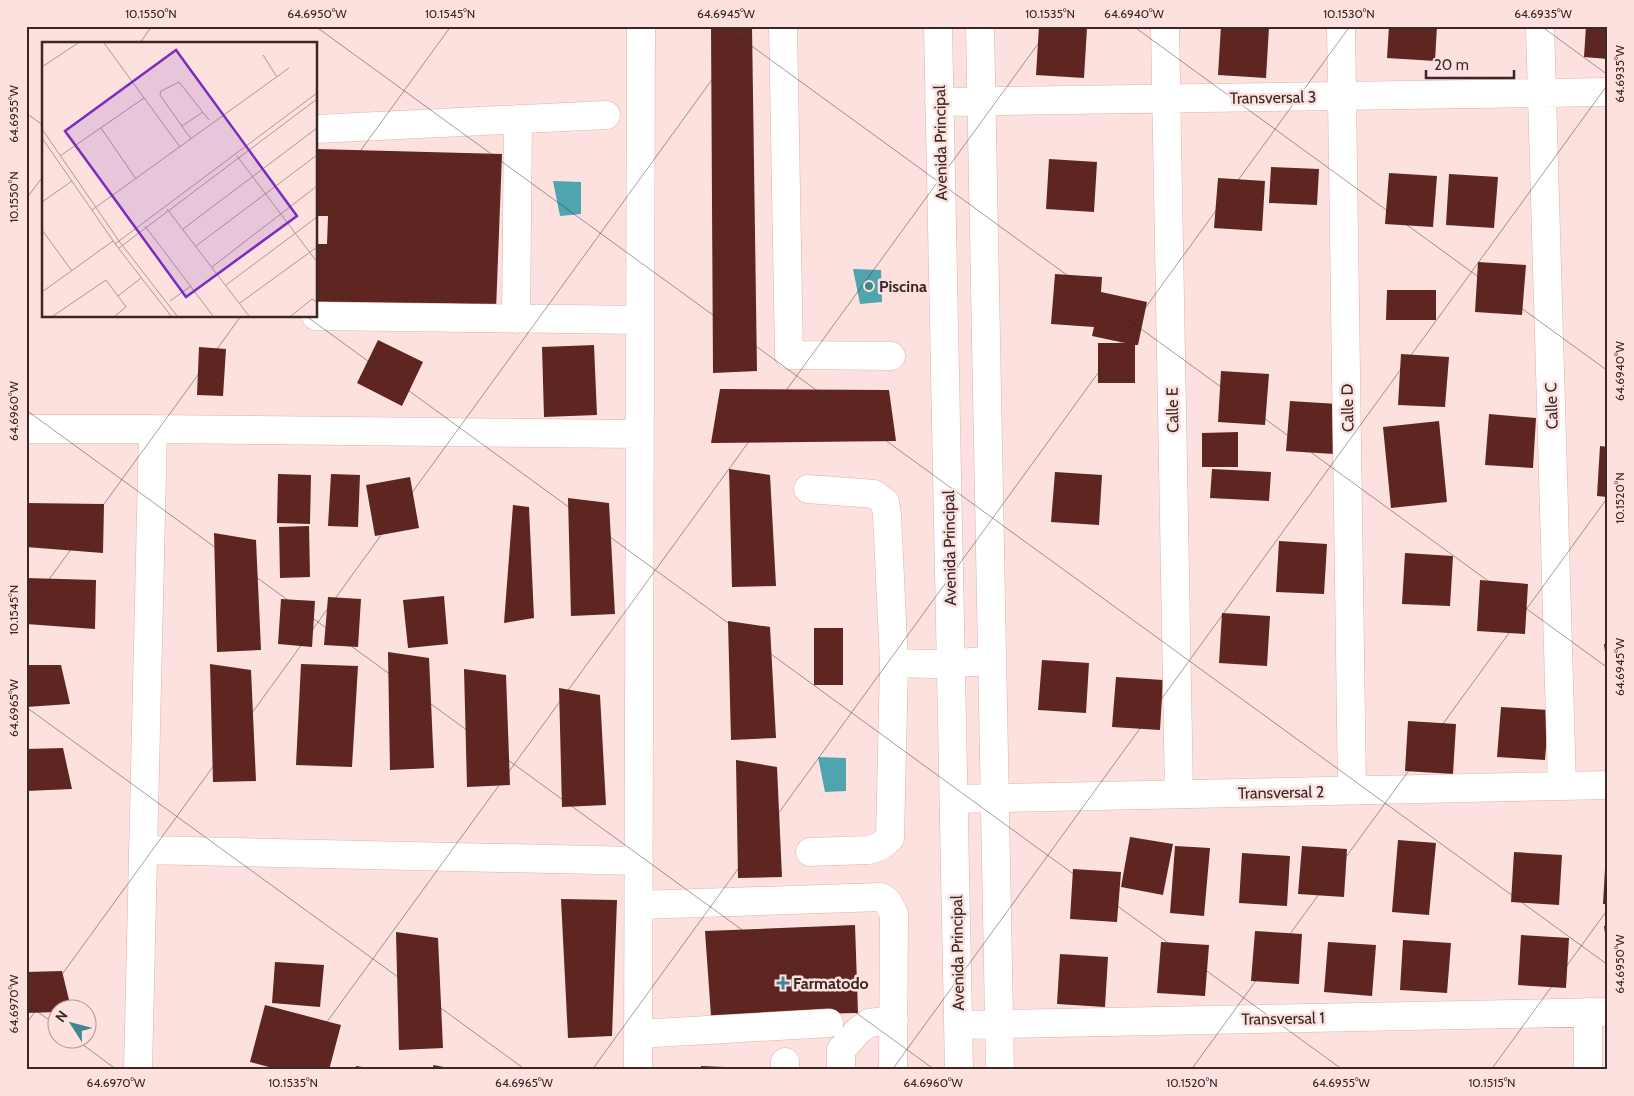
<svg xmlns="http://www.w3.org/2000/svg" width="1634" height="1096" font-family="Cabin,sans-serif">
<rect width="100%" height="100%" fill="#fce1de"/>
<!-- water -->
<path fill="#4ea5af" d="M 553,181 L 581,182 L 581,214 L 560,216 Z
M 853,269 L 881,270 L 882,302 L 860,304 Z
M 818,757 L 846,758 L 846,791 L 825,792 Z"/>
<!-- building -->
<path fill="#5e2521" d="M 711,26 L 752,26 L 757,371 L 713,373 Z
M 1039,26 L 1087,28 L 1084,78 L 1036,75 Z
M 1221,26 L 1269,27 L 1266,78 L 1218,75 Z
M 1389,26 L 1437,26 L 1435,61 L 1387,58 Z
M 1586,26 L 1608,26 L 1608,59 L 1584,57 Z
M 316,149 L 502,154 L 496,311 L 316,305 L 316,244 L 327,244 L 328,216 L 316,216 Z
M 1049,159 L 1097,162 L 1094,212 L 1046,209 Z
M 1271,167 L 1319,169 L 1317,205 L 1269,203 Z
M 1389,173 L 1437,176 L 1433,227 L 1385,224 Z
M 1449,174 L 1498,177 L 1494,228 L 1446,225 Z
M 1218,178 L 1265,181 L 1262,231 L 1214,228 Z
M 1478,262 L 1526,265 L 1522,315 L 1475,312 Z
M 1055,274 L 1102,277 L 1101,292 L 1147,302 L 1138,345 L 1135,345 L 1135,383 L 1098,383 L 1098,343 L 1125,343 L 1092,336 L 1094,327 L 1051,324 Z
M 1387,290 L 1436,290 L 1436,320 L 1386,320 Z
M 378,340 L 423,362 L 402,406 L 357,383 Z
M 594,345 L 597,415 L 544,417 L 542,347 Z
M 199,347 L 226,349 L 223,396 L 197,395 Z
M 1401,354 L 1449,357 L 1445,407 L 1398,405 Z
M 1221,371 L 1269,374 L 1265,425 L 1218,422 Z
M 720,389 L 889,390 L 896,441 L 711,443 Z
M 1290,401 L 1338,404 L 1334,454 L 1286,451 Z
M 1489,414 L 1536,418 L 1533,468 L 1485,465 Z
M 1439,421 L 1447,502 L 1391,508 L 1383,427 Z
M 1238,432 L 1238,467 L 1202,467 L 1202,433 Z
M 1600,446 L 1608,447 L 1608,497 L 1597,496 Z
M 729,469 L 770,475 L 776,586 L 732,587 Z
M 1212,469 L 1271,472 L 1269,501 L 1210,498 Z
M 1055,472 L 1102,475 L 1099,525 L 1051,522 Z
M 278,474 L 311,475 L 310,524 L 277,523 Z
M 331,474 L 360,475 L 358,527 L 328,526 Z
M 410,477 L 419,528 L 375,536 L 366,485 Z
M 568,498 L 609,503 L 615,614 L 571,616 Z
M 26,503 L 104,504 L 103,553 L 26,547 Z
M 513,505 L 529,507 L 534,618 L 504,623 Z
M 309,526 L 310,577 L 280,578 L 279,527 Z
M 214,533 L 256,540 L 261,650 L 217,652 Z
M 1279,541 L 1327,544 L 1324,594 L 1276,592 Z
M 1405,553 L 1453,556 L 1450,606 L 1402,604 Z
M 26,578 L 96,580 L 95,629 L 26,624 Z
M 1480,580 L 1528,584 L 1525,634 L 1477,631 Z
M 444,596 L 448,644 L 408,648 L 403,600 Z
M 328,597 L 361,599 L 358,647 L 324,645 Z
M 281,599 L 315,601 L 312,647 L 278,644 Z
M 1222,613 L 1270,616 L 1267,666 L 1219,663 Z
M 728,621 L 770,627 L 776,738 L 731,740 Z
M 814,628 L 843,628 L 843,685 L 814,685 Z
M 1608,643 L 1608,665 L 1607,666 L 1604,644 Z
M 388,652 L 429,658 L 434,768 L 390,770 Z
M 1042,660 L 1089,663 L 1086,713 L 1038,710 Z
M 210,664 L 251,670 L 256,781 L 213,782 Z
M 301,664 L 358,666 L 352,767 L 296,765 Z
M 26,665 L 61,665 L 70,704 L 26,707 Z
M 464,669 L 506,675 L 510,785 L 467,787 Z
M 1116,677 L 1163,680 L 1160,730 L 1112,727 Z
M 559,688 L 600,695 L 606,805 L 562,807 Z
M 1501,707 L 1549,710 L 1545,760 L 1497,757 Z
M 1606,719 L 1608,719 L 1608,743 L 1605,743 Z
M 1408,721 L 1456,724 L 1453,774 L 1405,771 Z
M 63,748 L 72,789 L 26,791 L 26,749 Z
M 736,760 L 777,767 L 782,877 L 738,878 Z
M 1130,837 L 1173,844 L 1163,895 L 1121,887 Z
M 1398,840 L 1436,843 L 1429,915 L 1392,912 Z
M 1175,846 L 1210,848 L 1204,916 L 1170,913 Z
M 1302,846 L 1347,849 L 1344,897 L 1298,894 Z
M 1606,851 L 1608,851 L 1608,904 L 1603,904 Z
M 1514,852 L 1562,855 L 1559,905 L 1511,902 Z
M 1242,853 L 1290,856 L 1287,906 L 1239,903 Z
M 1073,869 L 1121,872 L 1117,922 L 1070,919 Z
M 561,899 L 617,900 L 612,1036 L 568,1038 Z
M 855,925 L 858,1013 L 711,1016 L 705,931 Z
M 1608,925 L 1608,946 L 1607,947 L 1604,926 Z
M 1255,931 L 1302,934 L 1299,984 L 1251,981 Z
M 396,932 L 438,938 L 443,1048 L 399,1050 Z
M 1521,935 L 1569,938 L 1566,988 L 1518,985 Z
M 1403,940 L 1451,943 L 1447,993 L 1400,990 Z
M 1161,942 L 1209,945 L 1205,996 L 1157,993 Z
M 1328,942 L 1376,945 L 1372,996 L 1324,992 Z
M 1060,954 L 1108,957 L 1105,1007 L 1057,1004 Z
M 275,962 L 324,965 L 320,1007 L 272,1003 Z
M 62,971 L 71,1008 L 58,1008 L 58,1012 L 26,1013 L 26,972 Z
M 265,1005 L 341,1025 L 329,1070 L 280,1070 L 250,1062 Z
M 433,1065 L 454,1069 L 454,1070 L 434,1070 Z
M 356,1066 L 374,1069 L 374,1070 L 356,1070 Z
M 701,1066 L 747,1068 L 747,1070 L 701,1070 Z"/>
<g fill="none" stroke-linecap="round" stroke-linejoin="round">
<defs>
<path id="minor" d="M 783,26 L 789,355 L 891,356
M 938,26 L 959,1070
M 980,26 L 1000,1070
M 1165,26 L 1179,794
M 1341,26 L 1352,790
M 1540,26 L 1562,786
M 939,102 L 1608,92
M 316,129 L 606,115
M 316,316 L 640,320
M 516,319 L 518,119
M 26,429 L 153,429 L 640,434
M 808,489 L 874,494 L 885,502 L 887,515 L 894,663 L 890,838 L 881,846 L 868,850 L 810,852
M 894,663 L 931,664 L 992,661
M 954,799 L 1608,785
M 143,850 L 639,861
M 639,905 L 881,897 L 887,901 L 894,914 L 893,1070
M 958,1025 L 1608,1012
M 638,1034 L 829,1023
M 138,1070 L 153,429
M 638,1070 L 641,26
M 785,1070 L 785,1062
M 841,1070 L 841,1050 L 858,1031 L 869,1023 L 894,1020
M 1588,1070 L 1588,1012"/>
</defs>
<!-- minor casing -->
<use href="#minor" stroke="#ddb2ad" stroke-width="29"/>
<!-- minor -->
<use href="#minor" stroke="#fff" stroke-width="28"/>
</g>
<!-- ticks -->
<path fill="none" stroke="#382826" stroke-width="1" stroke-opacity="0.45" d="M 315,26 L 1608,965M 724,26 L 1608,668M 1133,26 L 1608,371M 1541,26 L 1608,75M 139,44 L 152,26M 26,113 L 44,126M 26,199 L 44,175M 316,212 L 451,26M 306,316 L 1343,1070M 26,410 L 935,1070M 26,611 L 241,316M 26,707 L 526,1070M 26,1004 L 58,1026M 26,1024 L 751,26M 74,1038 L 117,1070M 292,1070 L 1051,26M 592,1070 L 1350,26M 892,1070 L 1608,84M 1191,1070 L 1608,497M 1491,1070 L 1608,909"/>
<!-- markers -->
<g fill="#3f868f" stroke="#fce1de" stroke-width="2">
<circle cx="869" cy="286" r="5"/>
<path d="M780.5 975.5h5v5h5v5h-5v5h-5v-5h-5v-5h5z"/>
</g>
<g text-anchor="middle" stroke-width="5" stroke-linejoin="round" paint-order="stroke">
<!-- street labels -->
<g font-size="16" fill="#382826" stroke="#fce1de">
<text transform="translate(1273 97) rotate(-1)" y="6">Transversal 3</text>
<text transform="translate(940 143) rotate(-91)" y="6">Avenida Principal</text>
<text transform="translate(1551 406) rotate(-92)" y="6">Calle C</text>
<text transform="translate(1347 408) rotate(-91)" y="6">Calle D</text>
<text transform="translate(1172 410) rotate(-91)" y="6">Calle E</text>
<text transform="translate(949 548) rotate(-91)" y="6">Avenida Principal</text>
<text transform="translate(1281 792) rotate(-1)" y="6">Transversal 2</text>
<text transform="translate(957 953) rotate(-91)" y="6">Avenida Principal</text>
<text transform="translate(1283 1018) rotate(-1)" y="6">Transversal 1</text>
</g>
<!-- poi labels -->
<g font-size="16" font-weight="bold" fill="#382826" stroke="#fce1de" text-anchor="start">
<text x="879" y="292">Piscina</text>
<text x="793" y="989">Farmatodo</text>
</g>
</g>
<!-- overview -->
<g transform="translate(42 42)">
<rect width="275" height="275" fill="#fce1de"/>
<path fill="none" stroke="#ae9794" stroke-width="1" d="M 62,1 L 138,105M 221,13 L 235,35M 0,25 L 36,1M 140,84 L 161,70M 59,86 L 94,137M 0,87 L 77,199 L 135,274M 0,96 L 74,203 L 129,274M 149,97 L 118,53 L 119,49 L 137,40 L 167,78M 18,114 L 102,56M 195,114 L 275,220M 0,160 L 30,139M 125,167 L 207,274M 50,168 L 247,26M 103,184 L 171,274M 141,187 L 275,86M 0,188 L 30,229M 73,202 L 275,51M 154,204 L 275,113M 77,206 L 275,57M 170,225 L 275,144M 184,243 L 275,175M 0,250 L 71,199M 76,254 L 99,236M 128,259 L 149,244M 198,261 L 275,205M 11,274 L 64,238 L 84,265 L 73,274M 249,274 L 270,257 L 275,260"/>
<path fill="#7b2cbf" fill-opacity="0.15" stroke="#7b2cbf" stroke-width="2.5" d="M 134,8 L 255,174 L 144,255 L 23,89 Z"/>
<rect width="275" height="275" fill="none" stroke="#382826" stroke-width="2.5"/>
</g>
<!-- border -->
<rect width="1634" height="1096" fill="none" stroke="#fce1de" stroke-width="55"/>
<!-- north arrow -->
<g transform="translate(72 1024) rotate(306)"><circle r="24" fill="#fce1de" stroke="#ae9794"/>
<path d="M0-4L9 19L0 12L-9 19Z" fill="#3f868f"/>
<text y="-8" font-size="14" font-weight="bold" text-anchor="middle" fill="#382826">N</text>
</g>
<!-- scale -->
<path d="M1426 70v8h88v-8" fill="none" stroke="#382826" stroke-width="2.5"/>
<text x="1434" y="70" font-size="15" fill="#382826" stroke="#fce1de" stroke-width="4" paint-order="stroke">20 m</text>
<rect x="28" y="28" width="1578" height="1040" fill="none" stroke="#382826" stroke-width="2"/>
<g font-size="12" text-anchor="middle" fill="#382826">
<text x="151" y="18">10.1550°N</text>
<text x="317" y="18">64.6950°W</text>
<text x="450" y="18">10.1545°N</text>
<text x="726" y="18">64.6945°W</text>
<text x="1050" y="18">10.1535°N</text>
<text x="1134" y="18">64.6940°W</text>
<text x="1349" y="18">10.1530°N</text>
<text x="1543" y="18">64.6935°W</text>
<text transform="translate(1620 74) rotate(-90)" y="4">64.6935°W</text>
<text transform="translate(14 114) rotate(-90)" y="4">64.6955°W</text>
<text transform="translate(14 197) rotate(-90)" y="4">10.1550°N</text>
<text transform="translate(1620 371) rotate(-90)" y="4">64.6940°W</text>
<text transform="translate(14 411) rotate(-90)" y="4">64.6960°W</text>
<text transform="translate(1620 498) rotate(-90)" y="4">10.1520°N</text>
<text transform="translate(14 610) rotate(-90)" y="4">10.1545°N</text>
<text transform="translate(1620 667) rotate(-90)" y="4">64.6945°W</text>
<text transform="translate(14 708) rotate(-90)" y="4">64.6965°W</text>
<text transform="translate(1620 964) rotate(-90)" y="4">64.6950°W</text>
<text transform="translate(14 1004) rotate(-90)" y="4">64.6970°W</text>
<text x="116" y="1087">64.6970°W</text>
<text x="293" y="1087">10.1535°N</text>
<text x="524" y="1087">64.6965°W</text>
<text x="933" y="1087">64.6960°W</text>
<text x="1192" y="1087">10.1520°N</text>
<text x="1341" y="1087">64.6955°W</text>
<text x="1492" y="1087">10.1515°N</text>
</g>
</svg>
